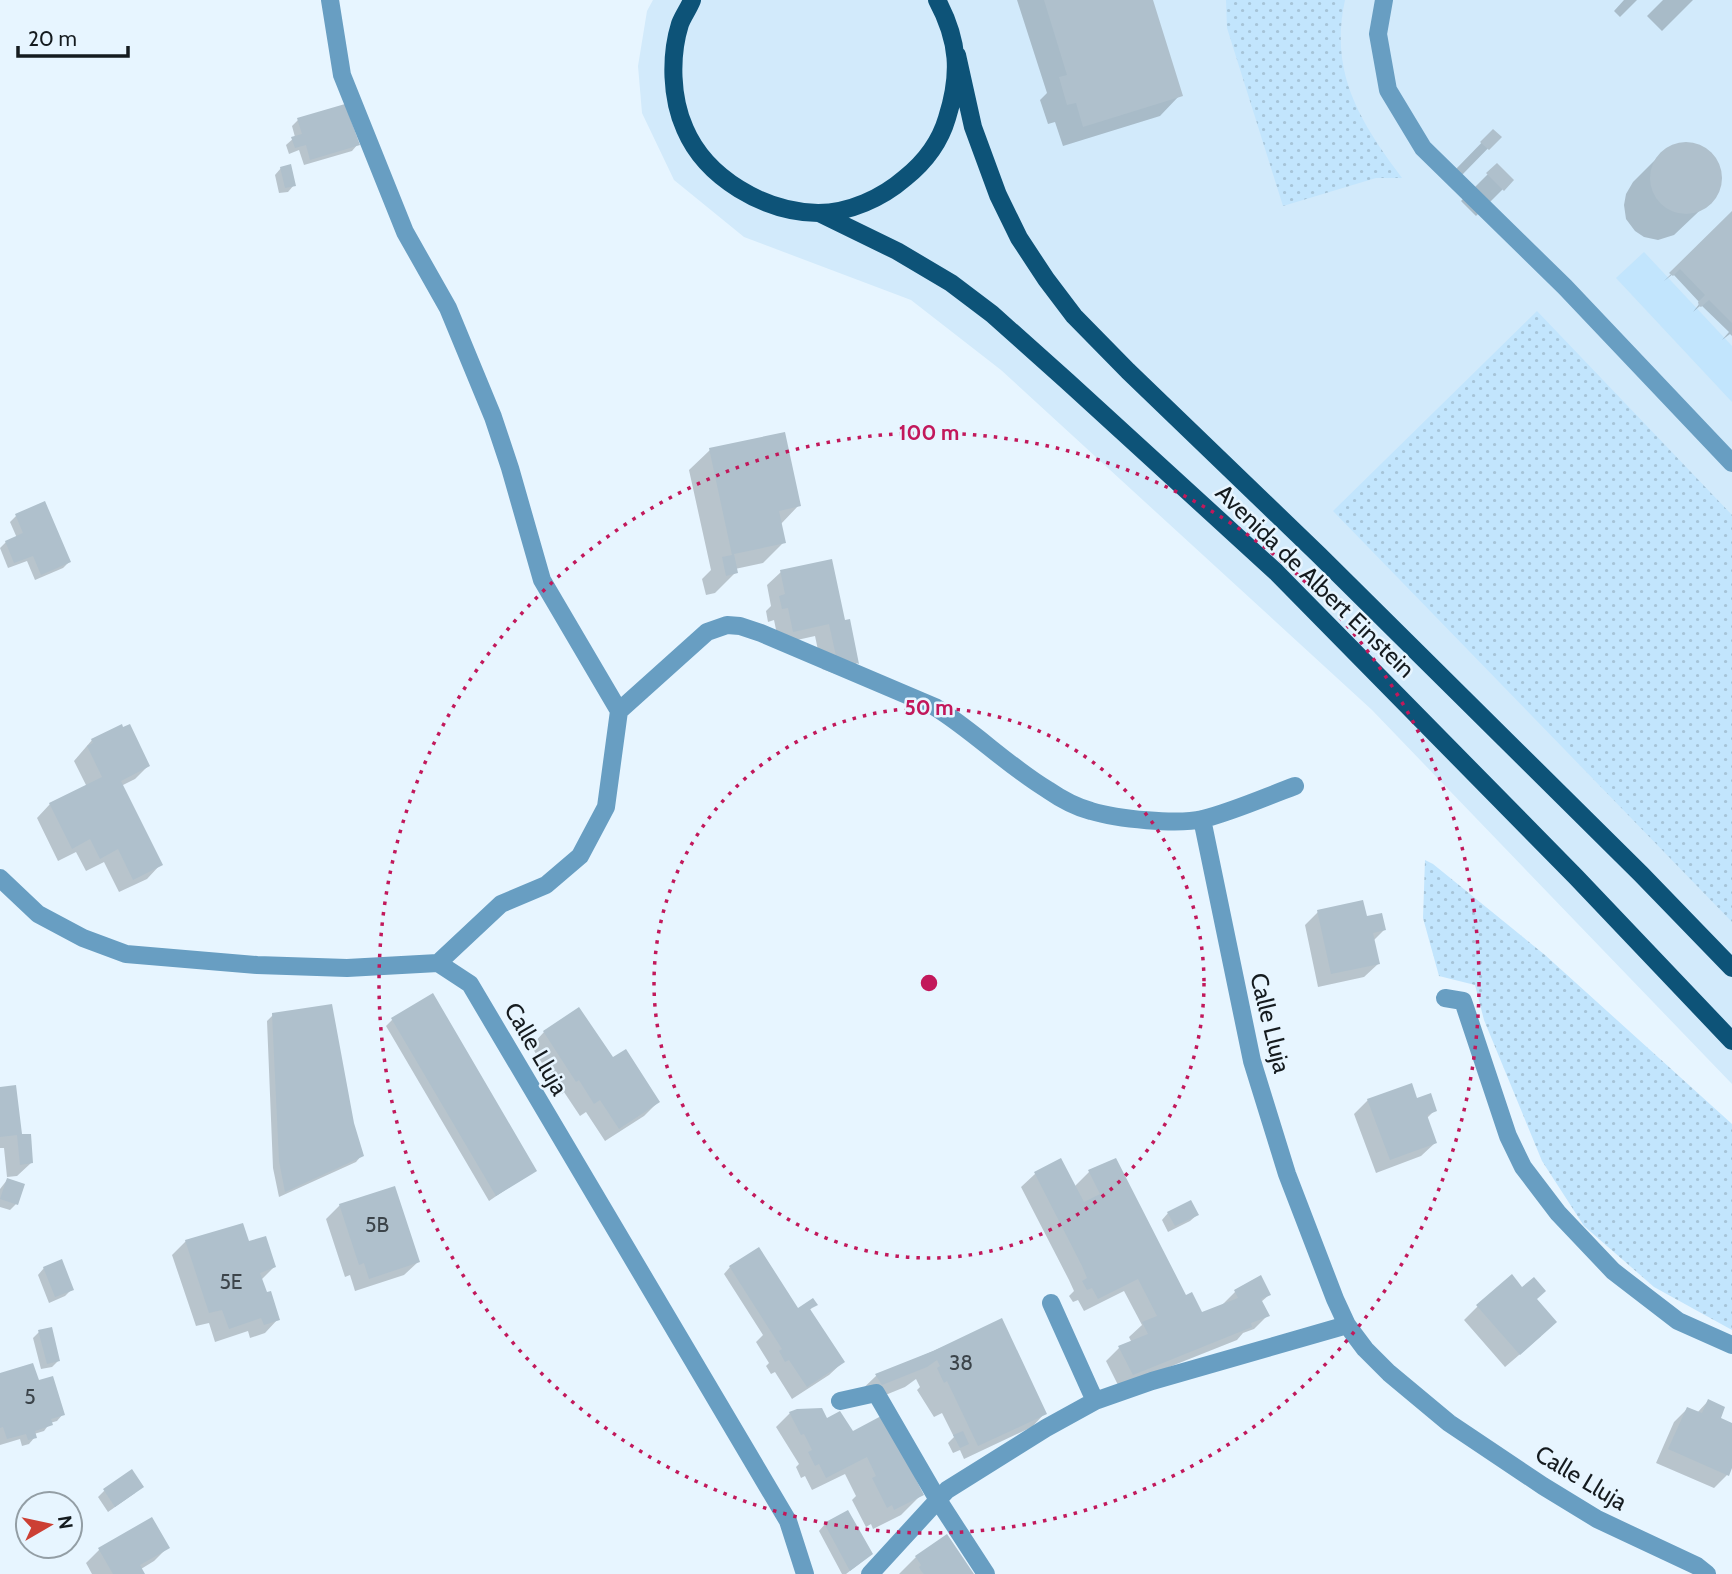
<svg xmlns="http://www.w3.org/2000/svg" width="1732" height="1574" font-family="Cabin,sans-serif">
<defs>
<pattern id="grass-dots" width="8" height="8" patternUnits="userSpaceOnUse" patternTransform="scale(1.75)"><rect width="8" height="8" fill="#c2e5fd"/><path d="M2 2h.1M6 6h.1" fill="none" stroke="#a6c4d8" stroke-width="1.8" stroke-linecap="round"/></pattern>
</defs>
<rect width="100%" height="100%" fill="#e7f5ff"/>
<!-- built -->
<path fill="#d2eafb" d="M 653,0 L 1732,0 L 1732,1084 L 1372,710 L 1001,370 L 911,300 L 744,237 L 674,180 L 642,113 L 638,66 L 647,11 Z"/>
<!-- grass -->
<path fill="url(#grass-dots)" d="M 1226,0 L 1345,0 C 1329,73 1360,122 1402,178 L 1376,178 L 1283,206 L 1227,28 Z
M 1537,311 L 1732,515 L 1732,922 L 1333,511 Z
M 1425,860 L 1433,864 L 1545,955 L 1732,1124 L 1732,1330 L 1654,1287 L 1584,1226 L 1542,1161 L 1484,1020 L 1475,985 L 1439,976 L 1423,918 Z"/>
<!-- garden -->
<path fill="#c2e5fd" d="M 1644,252 L 1732,346 L 1732,402 L 1616,278 Z"/>
<!-- shadow -->
<path fill="#0003" d="M 1017,0 L 1151,0 L 1180,95 L 1160,116 L 1063,146 L 1055,122 L 1048,124 L 1040,100 L 1047,93 Z
M 1624,0 L 1637,0 L 1620,17 L 1614,11 Z
M 1663,0 L 1693,0 L 1662,31 L 1647,16 Z
M 298,120 L 358,144 L 352,151 L 304,165 L 299,150 L 289,154 L 286,145 L 295,137 L 292,126 Z
M 1493,131 L 1499,137 L 1461,176 L 1455,170 Z
M 1685,144 L 1705,150 L 1713,158 L 1719,171 L 1719,185 L 1713,198 L 1674,235 L 1658,240 L 1644,237 L 1635,231 L 1626,219 L 1624,205 L 1626,194 L 1633,182 L 1661,154 L 1671,147 Z
M 1497,165 L 1512,180 L 1476,216 L 1461,201 Z
M 281,168 L 294,185 L 288,192 L 279,193 L 275,175 Z
M 1732,214 L 1732,336 L 1730,334 L 1722,340 L 1729,332 L 1701,305 L 1693,312 L 1700,303 L 1673,274 L 1664,281 Z
M 710,450 L 799,505 L 780,525 L 784,542 L 763,563 L 735,569 L 736,572 L 715,593 L 706,595 L 702,579 L 711,570 L 689,470 Z
M 16,516 L 69,562 L 63,568 L 35,580 L 27,561 L 8,568 L 0,548 L 6,542 L 17,538 L 10,522 Z
M 781,572 L 843,622 L 849,621 L 857,663 L 844,677 L 822,669 L 815,636 L 779,644 L 774,620 L 768,622 L 766,611 L 771,606 L 767,585 Z
M 92,740 L 148,766 L 135,779 L 121,786 L 160,865 L 147,879 L 119,892 L 104,862 L 86,871 L 76,852 L 58,861 L 37,818 L 50,804 L 87,787 L 74,761 Z
M 1318,912 L 1365,918 L 1384,930 L 1373,941 L 1378,964 L 1364,977 L 1318,987 L 1305,925 Z
M 433,996 L 535,1170 L 489,1201 L 386,1026 L 392,1020 Z
M 273,1015 L 353,1124 L 362,1155 L 356,1162 L 279,1197 L 273,1168 L 267,1021 Z
M 544,1032 L 612,1060 L 658,1102 L 644,1116 L 605,1141 L 586,1112 L 580,1116 L 564,1092 L 562,1094 L 531,1046 Z
M 0,1089 L 31,1163 L 17,1176 L 7,1177 L 4,1148 L 0,1148 Z
M 1368,1100 L 1416,1100 L 1435,1110 L 1426,1119 L 1435,1143 L 1421,1156 L 1376,1173 L 1354,1114 Z
M 1060,1161 L 1074,1187 L 1089,1172 L 1115,1161 L 1185,1298 L 1202,1314 L 1222,1305 L 1235,1292 L 1269,1295 L 1261,1302 L 1268,1315 L 1254,1329 L 1243,1333 L 1237,1340 L 1119,1387 L 1106,1361 L 1119,1348 L 1132,1343 L 1129,1337 L 1142,1325 L 1124,1291 L 1084,1311 L 1078,1300 L 1073,1302 L 1069,1296 L 1074,1291 L 1069,1280 L 1021,1187 L 1035,1174 Z
M 7,1180 L 16,1204 L 10,1210 L 0,1207 L 0,1189 Z
M 340,1205 L 418,1262 L 404,1275 L 355,1291 L 350,1275 L 345,1277 L 326,1219 Z
M 1168,1213 L 1197,1215 L 1190,1221 L 1168,1232 L 1162,1220 Z
M 186,1241 L 274,1267 L 261,1280 L 278,1319 L 265,1333 L 250,1338 L 248,1331 L 215,1342 L 209,1323 L 196,1326 L 172,1255 Z
M 730,1267 L 797,1310 L 815,1304 L 809,1311 L 843,1362 L 829,1375 L 792,1399 L 775,1372 L 771,1374 L 766,1366 L 769,1363 L 756,1342 L 763,1335 L 724,1274 Z
M 44,1268 L 72,1289 L 65,1296 L 49,1303 L 38,1275 Z
M 1522,1289 L 1535,1300 L 1541,1336 L 1505,1367 L 1464,1320 L 1478,1306 Z
M 39,1332 L 58,1361 L 52,1367 L 41,1369 L 33,1338 Z
M 970,1335 L 1045,1413 L 1032,1427 L 964,1459 L 960,1450 L 953,1453 L 948,1443 L 954,1437 L 942,1413 L 934,1417 L 917,1390 L 920,1387 L 916,1379 L 905,1387 L 861,1405 L 855,1396 L 876,1376 Z
M 0,1375 L 38,1382 L 63,1414 L 57,1421 L 50,1423 L 44,1431 L 34,1434 L 35,1437 L 29,1444 L 22,1446 L 20,1439 L 0,1445 Z
M 1708,1401 L 1718,1419 L 1732,1425 L 1732,1463 L 1727,1475 L 1714,1488 L 1656,1463 L 1674,1422 L 1687,1409 L 1697,1413 Z
M 790,1413 L 826,1421 L 852,1434 L 922,1494 L 901,1515 L 873,1529 L 871,1524 L 866,1527 L 852,1500 L 856,1496 L 845,1474 L 812,1490 L 805,1476 L 801,1478 L 796,1467 L 799,1464 L 776,1427 Z
M 104,1491 L 135,1493 L 108,1512 L 98,1497 Z
M 825,1524 L 864,1560 L 846,1574 L 842,1574 L 819,1531 Z
M 168,1547 L 154,1561 L 141,1569 L 143,1574 L 92,1574 L 86,1563 L 99,1550 Z
M 916,1557 L 972,1574 L 899,1574 Z"/>
<!-- building -->
<path fill="#afc0cc" d="M 1044,0 L 1153,0 L 1183,96 L 1083,127 L 1076,103 L 1067,105 L 1059,77 L 1067,75 Z
M 345,104 L 360,145 L 310,160 L 306,145 L 295,148 L 291,137 L 302,134 L 297,118 Z
M 1493,129 L 1502,137 L 1489,150 L 1480,142 Z
M1650 178a36 36 0 1 1 72 0a36 36 0 1 1-72 0Z
M 1497,163 L 1514,180 L 1504,191 L 1486,173 Z
M 291,164 L 296,186 L 285,188 L 280,167 Z
M 1732,211 L 1732,323 L 1709,300 L 1701,307 L 1699,306 L 1698,302 L 1705,295 L 1680,269 L 1673,276 L 1669,273 Z
M 785,432 L 801,506 L 779,511 L 786,543 L 734,554 L 738,573 L 726,576 L 722,557 L 732,555 L 709,448 Z
M 45,501 L 71,562 L 41,575 L 33,556 L 14,563 L 5,541 L 23,533 L 15,514 Z
M 832,559 L 845,620 L 850,619 L 859,664 L 836,656 L 829,624 L 793,632 L 788,608 L 782,609 L 779,596 L 785,594 L 780,570 Z
M 122,724 L 123,727 L 130,724 L 150,766 L 121,781 L 163,865 L 133,880 L 118,849 L 100,859 L 90,839 L 72,849 L 49,803 L 102,777 L 87,746 L 93,743 L 91,739 Z
M 1363,900 L 1367,916 L 1382,913 L 1386,930 L 1373,933 L 1380,964 L 1331,974 L 1317,910 Z
M 433,993 L 537,1171 L 496,1196 L 391,1018 Z
M 332,1004 L 354,1123 L 364,1156 L 285,1192 L 279,1161 L 272,1013 Z
M 579,1007 L 613,1057 L 626,1049 L 660,1102 L 619,1129 L 600,1100 L 594,1104 L 579,1080 L 576,1082 L 543,1031 Z
M 1412,1083 L 1417,1098 L 1431,1093 L 1437,1111 L 1427,1115 L 1437,1143 L 1390,1160 L 1367,1099 Z
M 16,1085 L 22,1134 L 31,1134 L 33,1163 L 20,1165 L 17,1135 L 0,1137 L 0,1087 Z
M 1061,1158 L 1084,1202 L 1100,1194 L 1088,1170 L 1116,1158 L 1186,1295 L 1192,1292 L 1202,1312 L 1238,1298 L 1234,1290 L 1261,1275 L 1271,1295 L 1261,1299 L 1270,1316 L 1251,1323 L 1252,1327 L 1133,1375 L 1118,1346 L 1148,1334 L 1142,1322 L 1157,1316 L 1138,1279 L 1098,1299 L 1092,1288 L 1087,1290 L 1082,1281 L 1087,1278 L 1082,1266 L 1034,1172 Z
M 7,1178 L 25,1184 L 18,1205 L 0,1199 Z
M 395,1186 L 420,1262 L 369,1279 L 364,1263 L 359,1265 L 339,1204 Z
M 1191,1200 L 1199,1215 L 1175,1226 L 1167,1212 Z
M 243,1223 L 249,1241 L 266,1236 L 276,1267 L 260,1273 L 267,1292 L 271,1291 L 280,1320 L 264,1325 L 261,1318 L 229,1329 L 222,1310 L 209,1313 L 185,1240 Z
M 759,1247 L 798,1308 L 813,1298 L 818,1305 L 810,1309 L 845,1362 L 807,1387 L 789,1360 L 785,1362 L 779,1351 L 782,1349 L 729,1266 Z
M 62,1259 L 74,1290 L 55,1297 L 43,1267 Z
M 1512,1274 L 1522,1287 L 1534,1277 L 1546,1291 L 1537,1299 L 1557,1322 L 1520,1355 L 1476,1305 Z
M 1002,1318 L 1047,1414 L 978,1446 L 947,1381 L 944,1383 L 937,1368 L 940,1366 L 937,1360 L 927,1367 L 882,1385 L 875,1374 L 933,1351 Z
M 52,1327 L 60,1361 L 47,1364 L 38,1330 Z
M 33,1363 L 39,1380 L 53,1376 L 65,1415 L 51,1419 L 53,1425 L 35,1431 L 37,1438 L 28,1440 L 26,1434 L 7,1439 L 3,1427 L 0,1428 L 0,1373 Z
M 1708,1399 L 1725,1407 L 1721,1418 L 1732,1423 L 1732,1468 L 1729,1476 L 1668,1449 L 1687,1407 L 1702,1413 Z
M 822,1408 L 827,1418 L 840,1411 L 853,1431 L 883,1415 L 924,1495 L 894,1510 L 892,1505 L 887,1508 L 872,1478 L 876,1476 L 867,1457 L 826,1478 L 819,1464 L 815,1466 L 808,1452 L 812,1450 L 804,1434 L 801,1435 L 789,1412 L 797,1409 Z
M 963,1431 L 969,1444 L 960,1448 L 953,1435 Z
M 132,1469 L 144,1487 L 115,1507 L 103,1489 Z
M 848,1510 L 873,1554 L 850,1571 L 824,1523 Z
M 152,1517 L 170,1548 L 140,1565 L 145,1574 L 113,1574 L 98,1548 Z
M 947,1534 L 974,1574 L 924,1574 L 921,1571 L 919,1567 L 921,1565 L 915,1556 Z"/>
<g fill="none" stroke-linecap="round" stroke-linejoin="round">
<!-- minor -->
<path stroke="#689ec2" stroke-width="18" d="M 330,0 L 342,75 L 405,232 L 448,308 L 493,417 L 510,468 L 542,580 L 619,711
M 1384,0 L 1378,34 L 1388,90 L 1423,148 L 1565,287 L 1732,463
M 1202,819 L 1252,1061 L 1287,1174 L 1335,1299 L 1347,1325 L 1365,1349 L 1389,1373 L 1449,1423 L 1543,1486 L 1597,1519 L 1697,1566 L 1707,1574
M 0,878 L 38,914 L 83,938 L 126,954 L 257,965 L 347,968 L 438,963 L 470,984 L 788,1521 L 805,1574
M 438,963 L 501,904 L 546,885 L 580,856 L 606,807 L 619,711 L 707,632 L 727,625 L 740,626 L 761,633 L 935,707 C 975,732 1008,766 1048,790 C 1061,799 1076,807 1091,811 C 1117,819 1177,825 1203,819 C 1234,811 1265,797 1295,786
M 1445,998 L 1463,1001 L 1508,1136 L 1523,1167 L 1558,1213 L 1613,1271 L 1678,1321 L 1732,1345
M 1051,1303 L 1095,1401
M 840,1401 L 876,1393 L 938,1500 L 986,1574
M 870,1574 L 947,1490 L 1046,1428 L 1095,1401 L 1152,1381 L 1347,1325"/>
<!-- major -->
<path stroke="#0d5378" stroke-width="18" d="M 692,0 C 689,8 683,16 680,24 C 670,56 671,98 685,129 C 706,178 764,212 818,213 C 849,213 882,198 905,178 C 925,162 940,142 947,118 C 961,74 959,41 937,0
M 957,55 L 973,127 L 998,195 L 1019,238 L 1046,279 L 1074,316 L 1128,371 L 1319,555 L 1641,874 L 1732,968
M 819,213 L 897,251 L 951,283 L 992,314 L 1067,381 L 1276,572 L 1576,877 L 1732,1041"/>
</g>
<!-- distance rings -->
<g fill="none" stroke="#c2185b" stroke-width="3.5" stroke-dasharray="3.5 7">
<circle cx="929" cy="983" r="275"/>
<circle cx="929" cy="983" r="550"/>
</g>
<g text-anchor="middle" stroke-width="5" stroke-linejoin="round" paint-order="stroke">
<!-- number labels -->
<g font-size="21" fill="#3c444a">
<text x="377" y="1232">5B</text>
<text x="231" y="1289">5E</text>
<text x="961" y="1370">38</text>
<text x="30" y="1404">5</text>
</g>
<!-- street labels -->
<g font-size="24" fill="#151b1f" stroke="#e7f5ff">
<text transform="translate(1315 581) rotate(44)" y="8">Avenida de Albert Einstein</text>
<text transform="translate(1270 1023) rotate(76)" y="8">Calle Lluja</text>
<text transform="translate(536 1049) rotate(60)" y="8">Calle Lluja</text>
<text transform="translate(1581 1478) rotate(31)" y="8">Calle Lluja</text>
</g>
</g>
<circle cx="929" cy="983" r="10" fill="#c2185b" stroke="#e7f5ff" stroke-width="3.5"/>
<g font-size="21" text-anchor="middle" font-weight="bold" fill="#c2185b" stroke="#e7f5ff" stroke-width="5" stroke-linejoin="round" paint-order="stroke">
<text x="929" y="440">100 m</text>
<text x="929" y="715">50 m</text>
</g>
<!-- north arrow -->
<g transform="translate(49 1525) rotate(81)"><circle r="33" fill="#e7f5ff" stroke="#939ea5" stroke-width="2"/>
<path d="M0-5L12 26L0 18L-12 26Z" fill="#cc3f34"/>
<text y="-10" font-size="19" font-weight="bold" text-anchor="middle" fill="#151b1f">N</text>
</g>
<!-- scale -->
<path d="M18 46v10h110v-10" fill="none" stroke="#151b1f" stroke-width="3.5"/>
<text x="28" y="46" font-size="21" fill="#151b1f" stroke="#e7f5ff" stroke-width="5" paint-order="stroke">20 m</text>
</svg>
